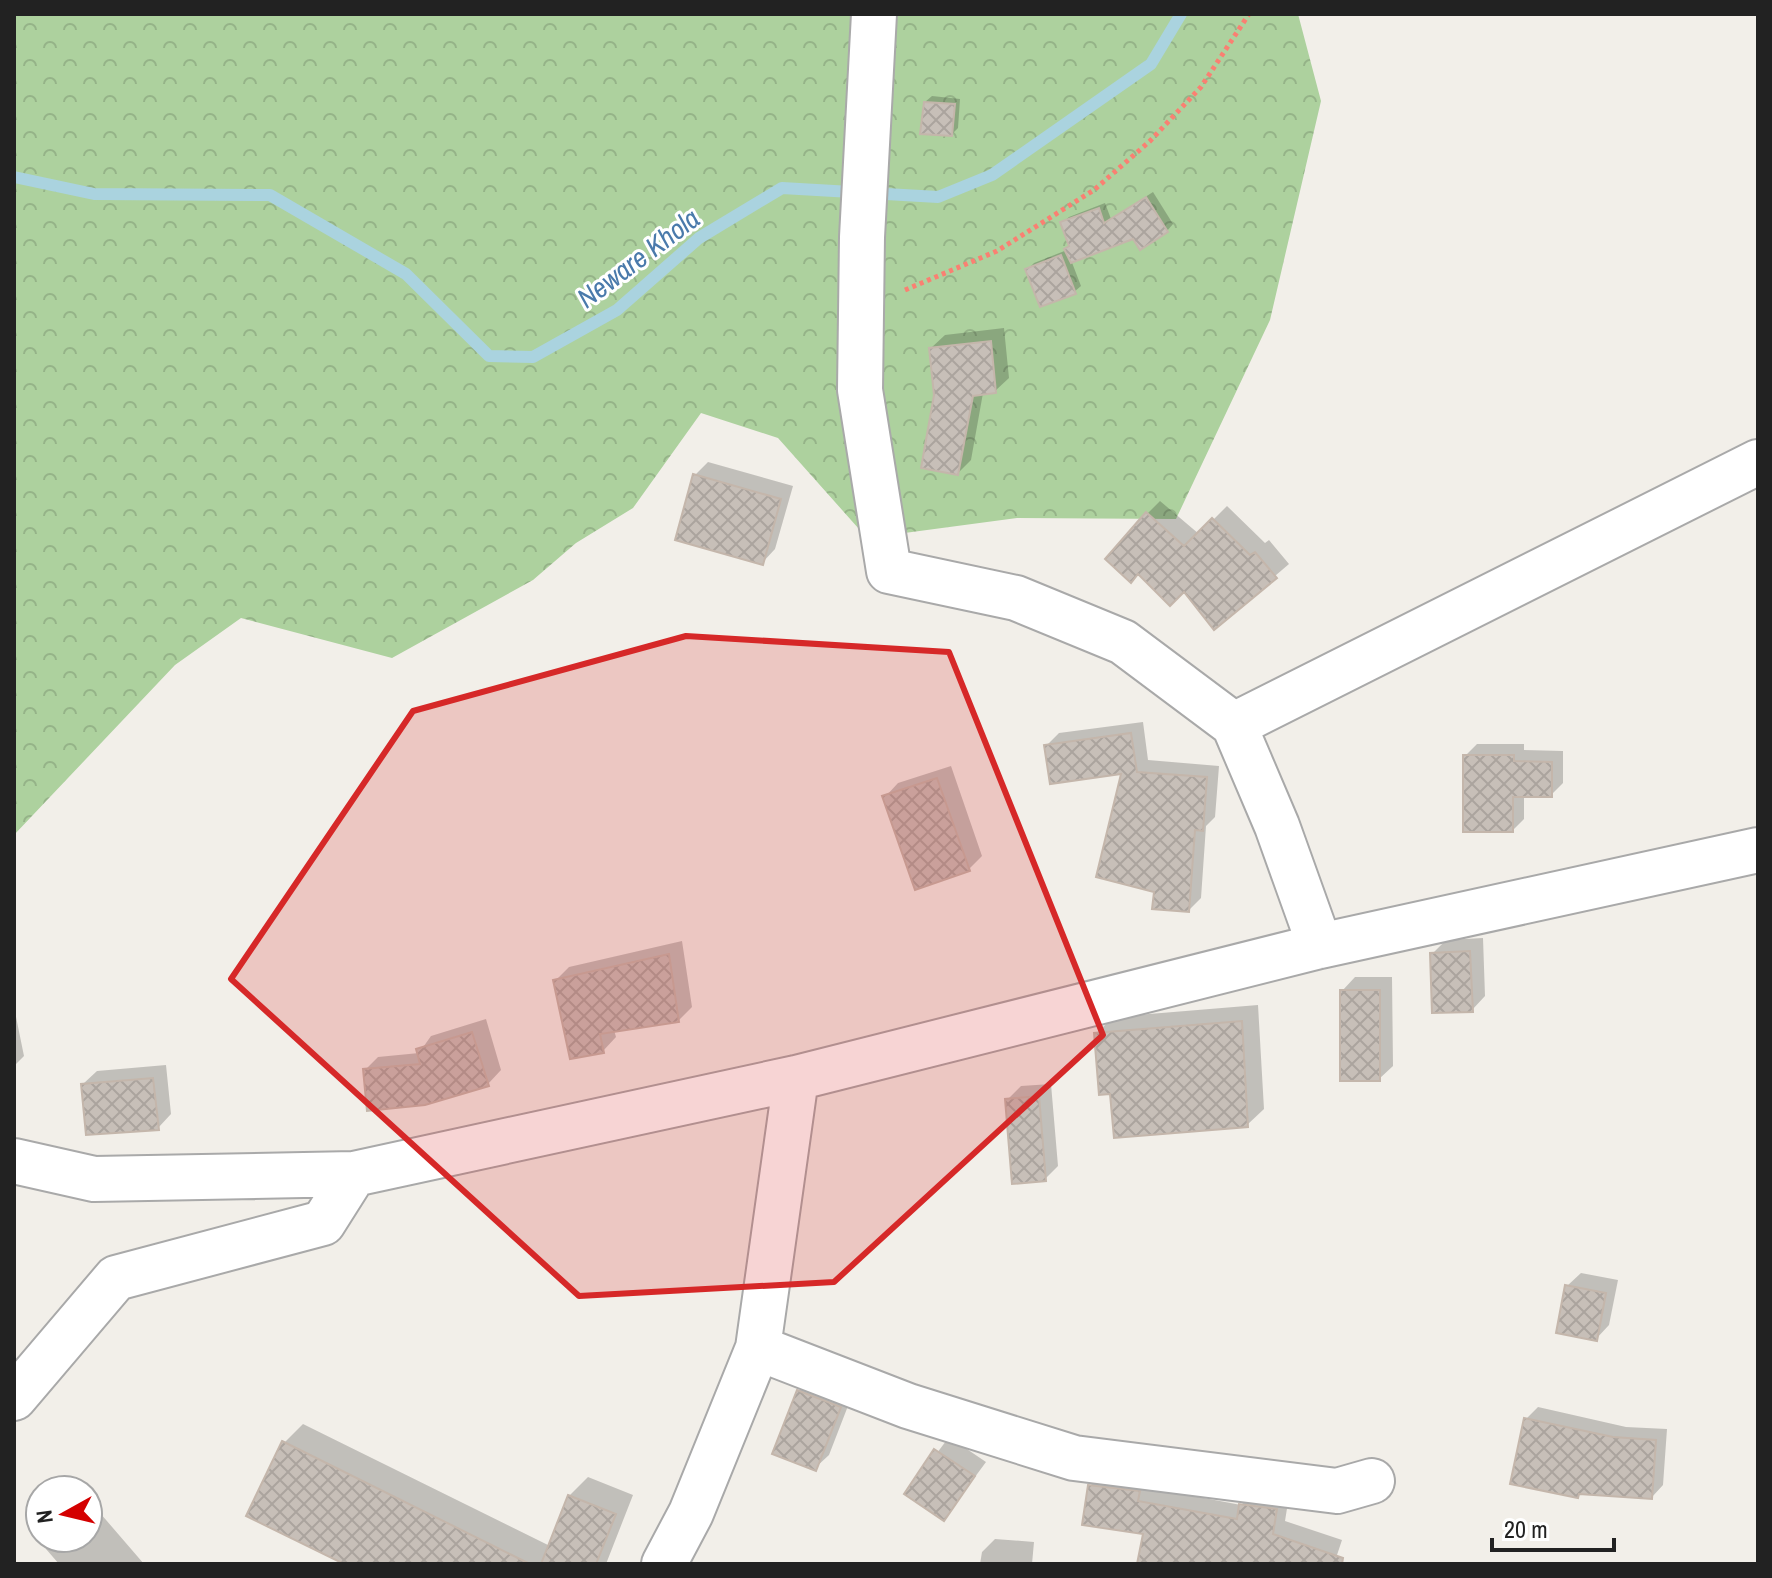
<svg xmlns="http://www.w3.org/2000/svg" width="1772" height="1578" font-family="'Archivo Narrow',sans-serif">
<defs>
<pattern id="forest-crowns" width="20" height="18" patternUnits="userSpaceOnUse" patternTransform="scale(2)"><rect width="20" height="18" fill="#add19e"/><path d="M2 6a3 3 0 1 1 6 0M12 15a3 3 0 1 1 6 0" fill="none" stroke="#95b388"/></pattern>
<pattern id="building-cross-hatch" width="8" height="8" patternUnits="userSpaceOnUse" patternTransform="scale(2)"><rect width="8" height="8" fill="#c7bfb8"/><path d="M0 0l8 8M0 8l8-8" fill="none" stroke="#aba49e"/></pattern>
</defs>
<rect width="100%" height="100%" fill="#f2efe9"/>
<!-- forest -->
<path fill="url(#forest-crowns)" d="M 14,14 L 1298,14 L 1321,101 L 1270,320 L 1176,519 L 1017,518 L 867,538 L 778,438 L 701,413 L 633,508 L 576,543 L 533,580 L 392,658 L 241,618 L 175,665 L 14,835 Z"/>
<!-- shadow -->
<path fill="#0003" d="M 932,96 L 960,99 L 958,128 L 952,134 L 925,102 Z
M 1153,192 L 1173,224 L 1167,231 L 1133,237 L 1071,260 L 1081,286 L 1074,292 L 1028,269 L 1034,263 L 1067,250 L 1071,245 L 1062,223 L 1069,217 L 1105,203 L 1111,219 Z
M 1004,328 L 1009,378 L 995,391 L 983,393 L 971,460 L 958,473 L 936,395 L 931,348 L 945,335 Z
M 708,462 L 793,486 L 775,549 L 762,563 L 695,475 Z
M 1160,501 L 1199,534 L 1227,506 L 1265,543 L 1269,540 L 1289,564 L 1215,627 L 1147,514 Z
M 1143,722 L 1148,760 L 1219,766 L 1215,817 L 1206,826 L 1201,898 L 1189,910 L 1156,890 L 1124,772 L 1046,746 L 1059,733 Z
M 1477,744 L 1524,744 L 1524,750 L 1563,751 L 1563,783 L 1551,795 L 1524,795 L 1524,819 L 1513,830 L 1465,756 Z
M 951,766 L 982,856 L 969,869 L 885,797 L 898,783 Z
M 1483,938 L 1485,996 L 1472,1010 L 1432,954 L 1446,940 Z
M 682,941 L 692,1007 L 678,1021 L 614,1030 L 616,1037 L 603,1051 L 555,981 L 569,967 Z
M 1355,977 L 1392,977 L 1393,1066 L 1379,1079 L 1342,991 Z
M 1258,1005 L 1264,1109 L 1247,1125 L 1112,1092 L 1096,1034 L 1113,1017 Z
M 14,1007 L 24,1056 L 14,1066 Z
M 486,1019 L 501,1070 L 488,1084 L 365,1070 L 378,1057 L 419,1053 L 431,1036 Z
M 166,1065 L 171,1114 L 158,1128 L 83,1084 L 97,1071 Z
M 1051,1084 L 1058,1166 L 1045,1179 L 1007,1100 L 1021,1086 Z
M 1581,1273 L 1618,1280 L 1609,1325 L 1596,1339 L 1567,1286 Z
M 812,1378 L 853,1393 L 829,1455 L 815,1468 L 799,1391 Z
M 1538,1407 L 1626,1427 L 1667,1429 L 1663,1485 L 1652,1497 L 1582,1492 L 1578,1496 L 1526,1419 Z
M 303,1424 L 550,1546 L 569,1496 L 588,1477 L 633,1495 L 606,1564 L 348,1564 L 284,1443 Z
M 949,1437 L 986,1462 L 944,1519 L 907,1493 Z
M 1103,1472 L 1151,1488 L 1241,1505 L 1255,1491 L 1289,1496 L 1285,1521 L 1342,1540 L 1334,1564 L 1139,1564 L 1145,1533 L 1090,1486 Z
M 94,1506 L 144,1564 L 59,1564 L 46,1549 L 57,1538 L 88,1538 L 88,1511 Z
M 995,1539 L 1034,1542 L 1032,1564 L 980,1564 L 982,1552 Z"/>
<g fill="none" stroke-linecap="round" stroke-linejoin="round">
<!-- stream -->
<path stroke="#aad3df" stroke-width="12" d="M 14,177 L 94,194 L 270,195 L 406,274 L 489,356 L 533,357 L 617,310 L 699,238 L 782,188 L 938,197 L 992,175 L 1151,64 L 1181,14"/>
</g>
<!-- building -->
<path fill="url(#building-cross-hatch)" stroke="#c4b6ab" stroke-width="2" d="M 924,102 L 955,104 L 952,136 L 920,134 Z
M 1146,197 L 1168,232 L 1140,250 L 1133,239 L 1071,263 L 1064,249 L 1069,246 L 1060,222 L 1099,208 L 1104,223 Z
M 1061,255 L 1076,294 L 1040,307 L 1025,269 Z
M 991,341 L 996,393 L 973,396 L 958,475 L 921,468 L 934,395 L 929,348 Z
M 693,474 L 781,499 L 763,565 L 675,540 Z
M 1146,512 L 1184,546 L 1212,518 L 1250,555 L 1255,552 L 1277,578 L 1214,630 L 1184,592 L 1170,606 L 1138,574 L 1131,583 L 1105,559 Z
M 1131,733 L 1137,772 L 1207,777 L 1203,831 L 1195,830 L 1189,912 L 1152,909 L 1154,892 L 1096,877 L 1121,774 L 1050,784 L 1044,745 Z
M 1463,755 L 1514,755 L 1514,761 L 1552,762 L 1552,797 L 1513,797 L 1513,832 L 1463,832 Z
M 937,778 L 970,871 L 915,890 L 882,796 Z
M 1470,951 L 1473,1012 L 1432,1013 L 1430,953 Z
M 669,954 L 679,1022 L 600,1034 L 604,1053 L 570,1059 L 553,980 Z
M 1340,990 L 1380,990 L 1380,1081 L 1340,1081 Z
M 1242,1021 L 1248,1127 L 1114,1138 L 1110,1094 L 1099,1095 L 1094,1033 Z
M 472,1032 L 489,1086 L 425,1105 L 367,1111 L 363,1069 L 420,1064 L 416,1049 Z
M 153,1078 L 159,1130 L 86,1135 L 81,1084 Z
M 1039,1096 L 1046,1181 L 1012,1184 L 1005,1099 Z
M 1565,1285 L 1606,1293 L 1597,1341 L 1556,1333 Z
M 797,1390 L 841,1407 L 816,1471 L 772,1454 Z
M 1524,1418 L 1613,1437 L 1656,1440 L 1652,1499 L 1579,1494 L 1578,1498 L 1510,1484 Z
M 282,1441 L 530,1564 L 344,1564 L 246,1516 Z
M 934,1449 L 975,1476 L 944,1521 L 904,1494 Z
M 1088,1485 L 1140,1491 L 1138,1501 L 1237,1519 L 1239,1504 L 1277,1509 L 1273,1534 L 1343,1558 L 1342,1564 L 1137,1564 L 1143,1534 L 1082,1525 Z
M 568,1495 L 616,1514 L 596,1564 L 541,1564 Z"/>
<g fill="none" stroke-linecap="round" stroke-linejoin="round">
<defs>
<path id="minor" d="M 874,14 L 862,237 L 860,390 L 889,571 L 1016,598 L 1123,642 L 1234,725 L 1277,826 L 1320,946
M 1234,725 L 1758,462
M 796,1078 L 758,1348 L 908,1406 L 1074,1458 L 1337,1491 L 1372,1481
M 14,1161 L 94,1179 L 354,1174 L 796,1078 L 1320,946 L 1758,850
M 14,1398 L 116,1278 L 323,1223 L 354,1174
M 664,1564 L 691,1513 L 758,1348"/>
</defs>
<!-- minor casing -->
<use href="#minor" stroke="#a9a9a9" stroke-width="48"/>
<!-- path -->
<path stroke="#fa8072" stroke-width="5" stroke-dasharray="4 4" stroke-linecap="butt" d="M 905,290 L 997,251 L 1094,190 L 1150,141 L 1201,87 L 1249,14"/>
<!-- minor -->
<use href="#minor" stroke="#fff" stroke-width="44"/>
</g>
<!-- marked area -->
<path fill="#d62828" fill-opacity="0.2" stroke="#d62828" stroke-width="6" stroke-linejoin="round" d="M 686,636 L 949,652 L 1103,1035 L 834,1282 L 579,1296 L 231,979 L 413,711 Z"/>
<g text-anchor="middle" stroke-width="6" stroke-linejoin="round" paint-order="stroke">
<!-- water labels -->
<g font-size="28" font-style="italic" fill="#4a7aab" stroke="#fff">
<text transform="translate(638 258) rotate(-37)" y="10">Neware Khola</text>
</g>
</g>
<!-- border -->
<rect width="1772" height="1578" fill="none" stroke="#222222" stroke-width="32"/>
<!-- north arrow -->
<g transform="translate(64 1514) rotate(262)"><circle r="38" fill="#ffffff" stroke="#a7a7a7" stroke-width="2"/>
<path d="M0-6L14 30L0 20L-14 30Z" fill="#d40000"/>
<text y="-12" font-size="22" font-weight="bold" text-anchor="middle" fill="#222222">N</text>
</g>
<!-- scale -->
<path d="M1492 1538v12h122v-12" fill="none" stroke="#222222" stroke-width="4"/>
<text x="1504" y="1538" font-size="24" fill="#222222" stroke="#ffffff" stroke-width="6" paint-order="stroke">20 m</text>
</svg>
